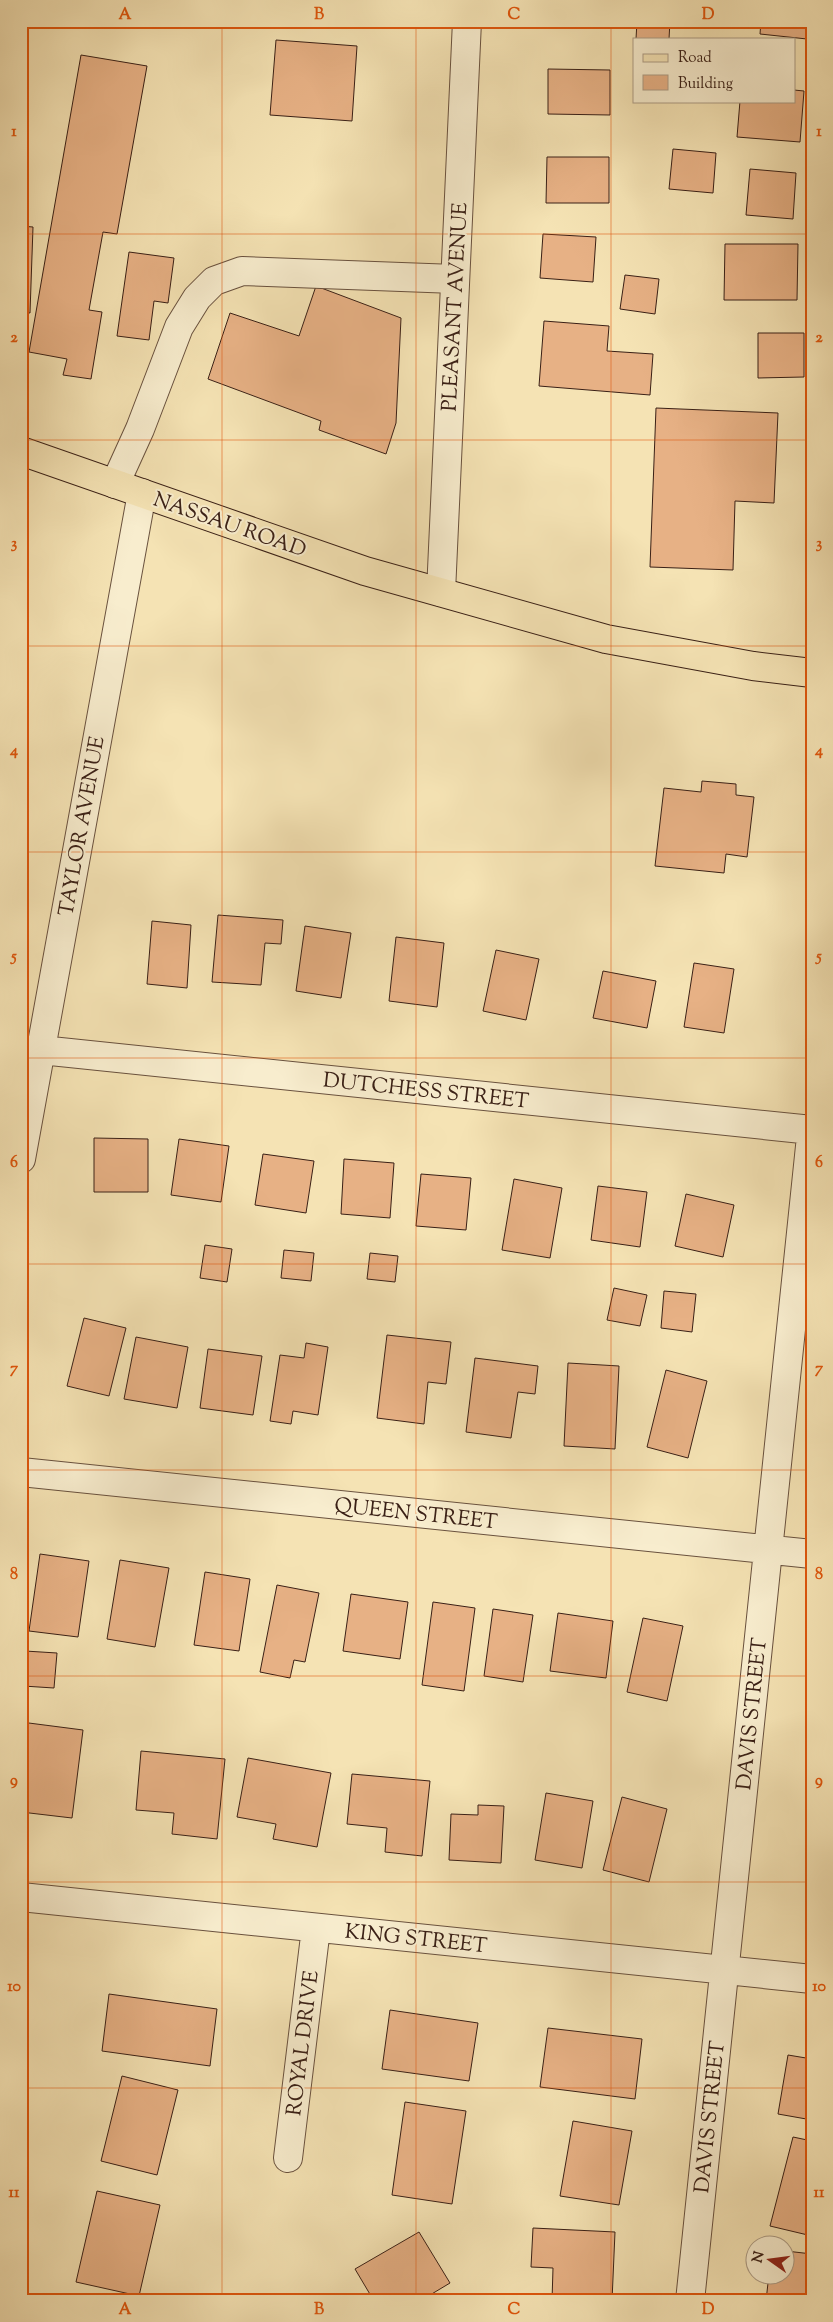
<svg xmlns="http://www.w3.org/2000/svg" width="833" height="2322" font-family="'Sorts Mill Goudy',serif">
<rect width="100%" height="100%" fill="#f5e3b4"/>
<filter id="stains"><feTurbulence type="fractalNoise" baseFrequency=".004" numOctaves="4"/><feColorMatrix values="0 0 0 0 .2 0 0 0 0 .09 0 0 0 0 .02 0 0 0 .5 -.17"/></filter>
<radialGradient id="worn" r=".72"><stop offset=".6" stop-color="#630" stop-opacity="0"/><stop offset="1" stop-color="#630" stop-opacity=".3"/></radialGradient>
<!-- building -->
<path fill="#e7b185" stroke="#3a2016" d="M 541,21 L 615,21 L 615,28 L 541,24 Z
M 637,21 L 670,21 L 669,39 L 636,39 Z
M 761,21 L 809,21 L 807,39 L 760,34 Z
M 276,40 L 357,46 L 352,121 L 270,115 Z
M 81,55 L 147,66 L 117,234 L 103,232 L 89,310 L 102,312 L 91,379 L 63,375 L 67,359 L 29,352 Z
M 548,69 L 610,70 L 610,115 L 548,114 Z
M 794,90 L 804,91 L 800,142 L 737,137 L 740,101 L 794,101 Z
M 673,149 L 716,153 L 713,193 L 669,189 Z
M 547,157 L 609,157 L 609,203 L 546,203 Z
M 750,169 L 796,173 L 793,219 L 746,215 Z
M 21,226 L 33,227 L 30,313 L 21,312 Z
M 543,234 L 596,237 L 593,282 L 540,278 Z
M 725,244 L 798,244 L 797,300 L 724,300 Z
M 129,252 L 174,258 L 168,303 L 154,301 L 149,340 L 117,336 Z
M 625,275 L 659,279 L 655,314 L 620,309 Z
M 316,286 L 401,318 L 396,423 L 386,454 L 319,430 L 321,421 L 208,379 L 230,313 L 299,336 Z
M 544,321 L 609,326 L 607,351 L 653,354 L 650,395 L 539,386 Z
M 758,333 L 804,333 L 804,377 L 758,378 Z
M 656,408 L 778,413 L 774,503 L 735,501 L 733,570 L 650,567 Z
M 702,781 L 736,784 L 736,795 L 754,797 L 747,857 L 726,854 L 724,873 L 655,866 L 664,788 L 701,792 Z
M 218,915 L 283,920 L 281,944 L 265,943 L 261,985 L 212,982 Z
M 152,921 L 191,925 L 187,988 L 147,984 Z
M 305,926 L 351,933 L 341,998 L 296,991 Z
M 396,937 L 444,943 L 437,1007 L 389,1001 Z
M 496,950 L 539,959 L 526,1020 L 483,1011 Z
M 694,963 L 734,969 L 724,1033 L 684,1027 Z
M 603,971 L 656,981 L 647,1028 L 593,1018 Z
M 94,1138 L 148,1139 L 148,1192 L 94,1192 Z
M 179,1139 L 229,1146 L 221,1202 L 171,1195 Z
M 263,1154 L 314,1161 L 306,1213 L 255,1205 Z
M 344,1159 L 394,1163 L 390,1218 L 341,1214 Z
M 421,1174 L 471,1178 L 466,1230 L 416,1226 Z
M 514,1179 L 562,1188 L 550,1258 L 502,1250 Z
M 598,1186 L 647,1192 L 640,1247 L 591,1240 Z
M 686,1194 L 734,1205 L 723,1257 L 675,1246 Z
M 205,1245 L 232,1249 L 227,1282 L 200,1278 Z
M 284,1250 L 314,1253 L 311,1281 L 281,1278 Z
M 370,1253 L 398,1256 L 395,1282 L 367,1279 Z
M 614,1288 L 647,1295 L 640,1326 L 607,1320 Z
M 664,1291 L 696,1294 L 692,1332 L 661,1328 Z
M 84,1318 L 126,1328 L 109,1396 L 67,1386 Z
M 387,1335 L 451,1342 L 446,1384 L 428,1382 L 424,1424 L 377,1418 Z
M 136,1337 L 188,1347 L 177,1408 L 124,1399 Z
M 306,1343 L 328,1347 L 318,1415 L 293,1411 L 291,1424 L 270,1421 L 280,1355 L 304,1358 Z
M 208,1349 L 262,1356 L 253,1415 L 200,1408 Z
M 475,1358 L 538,1366 L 535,1394 L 518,1392 L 511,1438 L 466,1432 Z
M 568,1363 L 619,1366 L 615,1449 L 564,1446 Z
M 666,1370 L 707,1381 L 688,1458 L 647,1447 Z
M 40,1554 L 89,1561 L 78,1637 L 29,1631 Z
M 120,1560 L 169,1568 L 155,1647 L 107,1639 Z
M 205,1572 L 250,1579 L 239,1651 L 194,1645 Z
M 277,1585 L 319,1593 L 305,1662 L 294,1660 L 290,1678 L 260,1672 Z
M 351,1594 L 408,1602 L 400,1659 L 343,1651 Z
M 433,1602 L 475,1608 L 464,1691 L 422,1685 Z
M 493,1609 L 533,1615 L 523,1682 L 484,1676 Z
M 558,1613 L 613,1621 L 606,1678 L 550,1671 Z
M 643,1618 L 683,1626 L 667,1701 L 627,1692 Z
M 25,1651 L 57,1653 L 54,1688 L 23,1686 Z
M 21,1722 L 83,1730 L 72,1818 L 21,1812 Z
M 141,1751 L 225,1759 L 217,1839 L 172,1834 L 174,1813 L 136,1810 Z
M 248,1758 L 331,1773 L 317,1847 L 273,1839 L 276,1824 L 237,1817 Z
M 352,1774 L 430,1781 L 422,1856 L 385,1852 L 387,1828 L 347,1824 Z
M 546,1793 L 593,1801 L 582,1868 L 535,1860 Z
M 622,1797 L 667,1809 L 649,1882 L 603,1870 Z
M 478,1805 L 504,1806 L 501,1863 L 449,1860 L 451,1814 L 478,1815 Z
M 21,1980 L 23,1980 L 21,2004 Z
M 109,1994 L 217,2009 L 210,2066 L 102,2051 Z
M 390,2010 L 478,2023 L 469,2081 L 382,2069 Z
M 548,2028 L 642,2039 L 635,2099 L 540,2087 Z
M 788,2055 L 812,2059 L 812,2120 L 778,2114 Z
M 122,2076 L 178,2090 L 157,2175 L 101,2161 Z
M 405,2102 L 466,2111 L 452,2204 L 392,2195 Z
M 573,2121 L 632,2131 L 619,2205 L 560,2196 Z
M 793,2137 L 812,2141 L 812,2236 L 770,2226 Z
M 97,2191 L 160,2205 L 139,2296 L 76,2282 Z
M 533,2228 L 615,2232 L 612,2301 L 552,2301 L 553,2268 L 531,2267 Z
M 419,2232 L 450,2283 L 420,2301 L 374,2301 L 355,2269 Z
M 786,2251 L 812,2254 L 812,2301 L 766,2301 L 769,2274 L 786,2274 Z"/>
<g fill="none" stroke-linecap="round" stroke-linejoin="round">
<defs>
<path id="minor" d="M 115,484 L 140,429 L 179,327 L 197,298 L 214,281 L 242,271 L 455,279
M 441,592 L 467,21
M 41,1050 L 812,1130
M 21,1159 L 142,493
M 21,1472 L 812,1554
M 21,1897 L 812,1979
M 288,2158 L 316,1928
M 690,2301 L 812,1127"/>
<path id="major" d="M 21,451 L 365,571 L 606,639 L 753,666 L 812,673"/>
</defs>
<!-- minor casing -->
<use href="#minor" stroke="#69513e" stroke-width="30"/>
<!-- major casing -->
<use href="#major" stroke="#3a2016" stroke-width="30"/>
<!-- minor -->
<use href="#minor" stroke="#f8edce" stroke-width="28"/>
<!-- major -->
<use href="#major" stroke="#f5e3b4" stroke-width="28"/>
</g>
<!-- grid -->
<path fill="none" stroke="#df560c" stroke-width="1" stroke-opacity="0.55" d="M 222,21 L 222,2301M 416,21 L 416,2301M 611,21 L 611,2301M 21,234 L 812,234M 21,440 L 812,440M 21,646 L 812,646M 21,852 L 812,852M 21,1058 L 812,1058M 21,1264 L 812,1264M 21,1470 L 812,1470M 21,1676 L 812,1676M 21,1882 L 812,1882M 21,2088 L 812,2088"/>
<g text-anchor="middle" stroke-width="4" stroke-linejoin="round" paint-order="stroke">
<!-- street labels -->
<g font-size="21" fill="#3a2016" stroke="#f8edce">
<text transform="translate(454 307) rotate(-87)" y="7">PLEASANT AVENUE</text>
<text transform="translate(230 524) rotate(19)" y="7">NASSAU ROAD</text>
<text transform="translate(81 826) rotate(-80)" y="7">TAYLOR AVENUE</text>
<text transform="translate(426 1090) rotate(6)" y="7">DUTCHESS STREET</text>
<text transform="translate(416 1513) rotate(6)" y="7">QUEEN STREET</text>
<text transform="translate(751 1714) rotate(-84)" y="7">DAVIS STREET</text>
<text transform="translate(416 1938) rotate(6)" y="7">KING STREET</text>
<text transform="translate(302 2043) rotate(-83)" y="7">ROYAL DRIVE</text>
<text transform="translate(709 2117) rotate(-84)" y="7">DAVIS STREET</text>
</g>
</g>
<!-- margin -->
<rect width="833" height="2322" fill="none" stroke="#f5e3b4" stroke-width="55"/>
<!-- legend -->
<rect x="633" y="38" width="162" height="65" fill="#f8edce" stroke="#ac9b84"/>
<rect x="643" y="54" width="25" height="8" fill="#f5e3b4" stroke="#ac9b84"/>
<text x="678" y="62" font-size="15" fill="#3a2016">Road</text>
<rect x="643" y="75" width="25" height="15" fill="#e7b185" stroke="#ac9b84"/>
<text x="678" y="88" font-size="15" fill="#3a2016">Building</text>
<!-- north arrow -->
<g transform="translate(770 2260) rotate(284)"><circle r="24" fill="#f8edce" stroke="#ac9b84"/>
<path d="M0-4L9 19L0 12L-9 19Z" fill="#8f2418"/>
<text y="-8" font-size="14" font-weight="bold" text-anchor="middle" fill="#3a2016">N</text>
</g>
<rect x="28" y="28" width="778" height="2266" fill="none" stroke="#df560c" stroke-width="2"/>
<g font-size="16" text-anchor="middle" font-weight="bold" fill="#df560c">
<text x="125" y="19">A</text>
<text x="319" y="19">B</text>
<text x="514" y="19">C</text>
<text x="708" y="19">D</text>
<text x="14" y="136">1</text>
<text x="819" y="136">1</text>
<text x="14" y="342">2</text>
<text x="819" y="342">2</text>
<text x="14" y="548">3</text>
<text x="819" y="548">3</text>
<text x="14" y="755">4</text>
<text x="819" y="755">4</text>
<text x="14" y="961">5</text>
<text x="819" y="961">5</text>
<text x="14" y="1167">6</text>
<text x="819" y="1167">6</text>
<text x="14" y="1373">7</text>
<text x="819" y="1373">7</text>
<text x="14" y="1579">8</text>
<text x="819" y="1579">8</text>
<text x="14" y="1785">9</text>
<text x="819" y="1785">9</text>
<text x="14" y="1991">10</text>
<text x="819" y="1991">10</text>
<text x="14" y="2197">11</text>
<text x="819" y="2197">11</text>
<text x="125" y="2314">A</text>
<text x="319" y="2314">B</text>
<text x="514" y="2314">C</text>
<text x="708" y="2314">D</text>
</g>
<rect width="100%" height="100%" filter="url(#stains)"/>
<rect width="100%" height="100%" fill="url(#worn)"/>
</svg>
